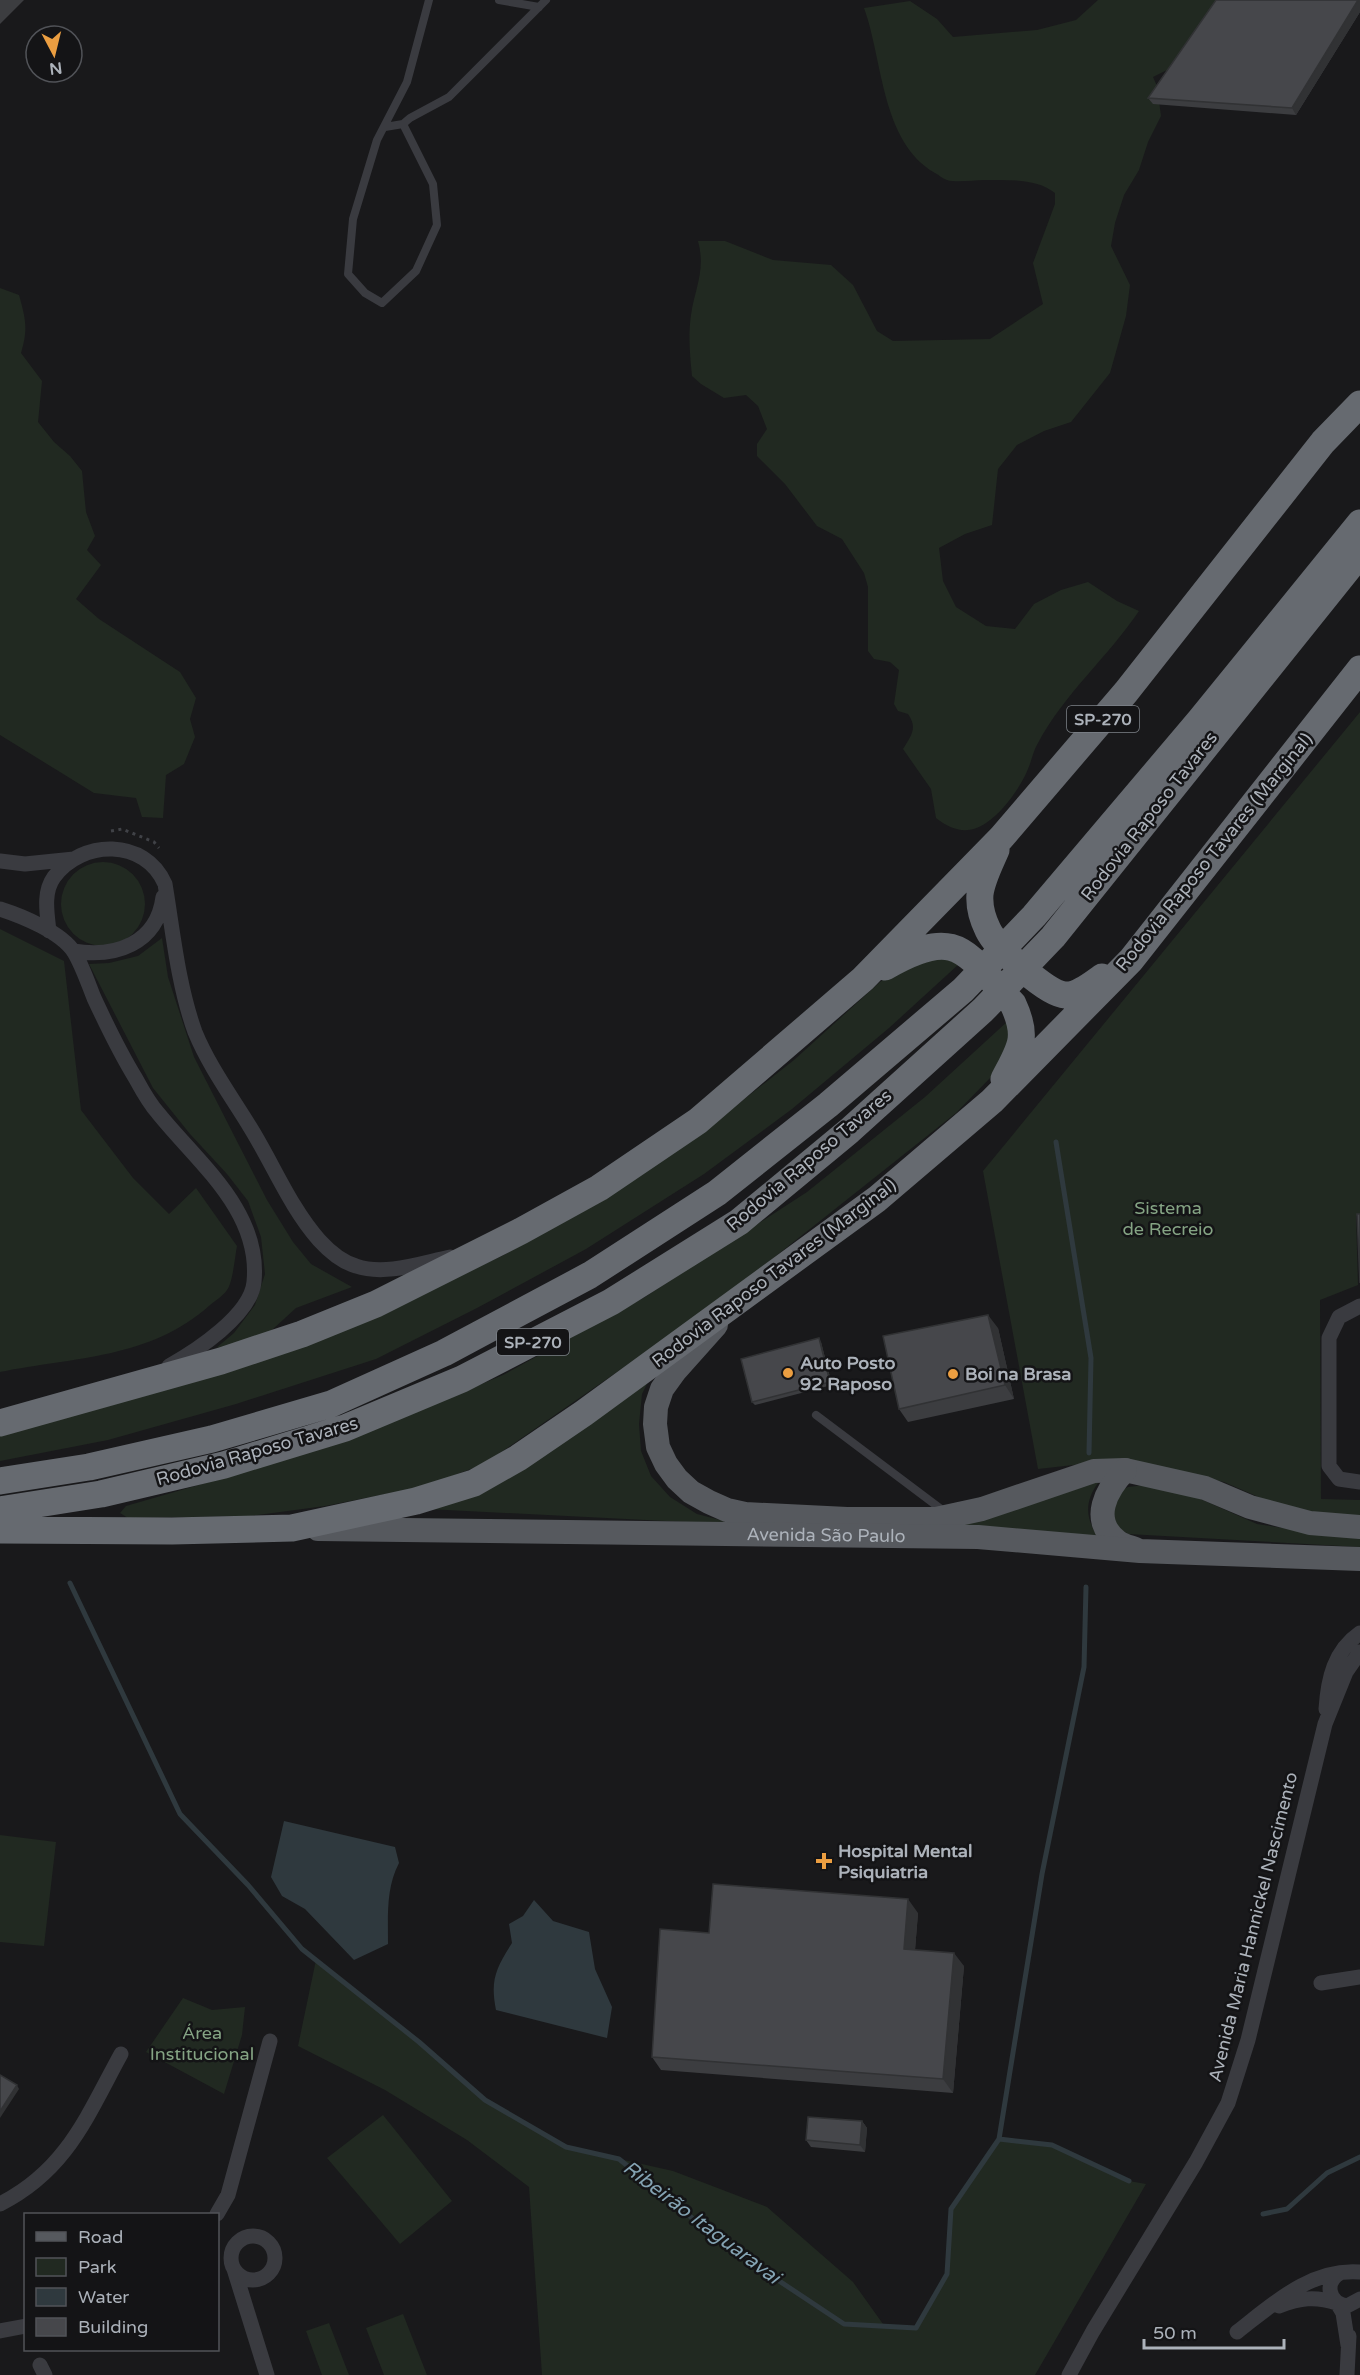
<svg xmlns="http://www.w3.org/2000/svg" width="1360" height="2375" font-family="'Varela Round',sans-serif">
<rect width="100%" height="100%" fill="#19191b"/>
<!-- green -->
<path fill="#212921" d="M 1098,0 L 1228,0 L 1180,68 L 1165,71 L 1153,77 L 1157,86 L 1161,116 L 1148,142 L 1139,170 L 1124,195 L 1115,223 L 1111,246 L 1130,285 L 1126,316 L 1110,373 L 1071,422 L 1044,431 L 1017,445 L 998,469 L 992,525 L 965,534 L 939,548 L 943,581 L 956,607 L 986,626 L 1015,629 L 1034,604 L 1061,590 L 1088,582 L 1117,601 L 1139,611 C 1108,657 1064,694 1038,743 C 1033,751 1032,760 1028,769 C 1020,788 1004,811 986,823 C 968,835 953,831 936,818 L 931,789 L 903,749 C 911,736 918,728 908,714 L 898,711 L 894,704 L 899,670 L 890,662 L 874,659 L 868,651 L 868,587 L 864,573 L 842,539 L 817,526 L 785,484 L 757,456 L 757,444 L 767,429 L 758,406 L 746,395 L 724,398 L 701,384 L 692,376 C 690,355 688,336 691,315 C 695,288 706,270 698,241 L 725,241 L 773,260 L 831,265 L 853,285 L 877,331 L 893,341 L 990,339 L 1043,304 L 1033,263 L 1055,204 L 1055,193 C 1037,178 1007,180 984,180 C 973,180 957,183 947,180 C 943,179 939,175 935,173 C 881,142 883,60 864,8 L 910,1 L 937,19 L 953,37 L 1037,30 L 1076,20 Z
M 0,288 L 19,295 C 26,320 28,329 21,353 L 42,381 L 38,422 L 54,442 L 70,456 L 82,471 L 86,512 L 95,536 L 87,550 L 101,565 L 76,599 L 99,619 L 180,672 L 196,698 L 190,719 L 195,737 L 184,764 L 166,775 L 163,818 L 142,817 L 136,798 L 94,793 L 0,735 Z
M 1360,712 L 1360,1215 L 1356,1216 L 1358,1285 L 1320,1300 L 1321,1499 L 1360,1500 L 1360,1517 L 1306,1512 L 1270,1502 L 1224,1482 L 1109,1461 L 1038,1469 L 983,1171 Z
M61 904a42 42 0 1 1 84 0a42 42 0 1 1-84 0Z
M 0,929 L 64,961 L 81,1110 L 133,1178 L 169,1214 L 196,1188 L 237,1246 C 235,1256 233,1282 227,1290 C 223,1296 215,1301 210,1305 C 150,1359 74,1357 0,1372 Z
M 162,938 L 168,977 L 194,1057 L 267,1200 L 293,1242 L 311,1264 L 352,1287 L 296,1308 L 261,1340 L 216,1348 L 234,1333 L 255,1305 L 265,1274 L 261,1237 L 248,1201 L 227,1174 L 190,1134 L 153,1088 L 89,964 L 109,963 L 138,956 Z
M 940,957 L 959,964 L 889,1028 L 792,1109 L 704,1174 L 586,1249 L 477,1308 L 376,1359 L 236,1404 L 108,1440 L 0,1461 L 0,1434 L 366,1318 L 502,1256 L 606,1197 L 700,1134 L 794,1060 L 880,982 L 909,960 Z
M 1009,1020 L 1012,1035 L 992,1076 L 956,1113 L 718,1302 L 484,1464 L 426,1486 L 325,1506 L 251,1516 L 128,1518 L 120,1513 L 126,1506 L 247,1471 L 365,1433 L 503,1375 L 645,1297 L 807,1192 L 925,1097 Z
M 653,1372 L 642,1394 L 639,1424 L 641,1451 L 651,1476 L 670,1497 L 697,1514 L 732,1523 L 828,1529 L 1094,1479 L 1098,1483 C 1082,1505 1087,1523 1102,1543 L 427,1509 Z
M 1145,1485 L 1187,1493 L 1257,1524 L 1324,1534 L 1360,1536 L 1360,1547 L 1128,1534 L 1118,1528 L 1112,1519 L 1118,1492 L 1128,1487 Z
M 0,1835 L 56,1842 L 44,1946 L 0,1942 Z
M 316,1960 L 406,2031 L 485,2100 L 566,2147 L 673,2171 L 767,2207 L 853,2282 L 883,2324 L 916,2327 L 947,2274 L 951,2209 L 999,2139 L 1052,2145 L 1129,2181 L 1146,2184 L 1035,2375 L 542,2375 L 529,2187 L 467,2140 L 385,2090 L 298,2046 Z
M 183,1998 L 212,2010 L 245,2007 L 242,2035 L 224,2094 L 146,2052 Z
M 383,2115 L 452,2201 L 400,2244 L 327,2158 Z
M 403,2314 L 427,2375 L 384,2375 L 366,2328 Z
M 329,2323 L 349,2375 L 322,2375 L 306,2331 Z"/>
<!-- water -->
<path fill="#2f393e" d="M 284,1821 L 395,1847 L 399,1863 C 386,1888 388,1915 388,1944 L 354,1960 L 305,1909 L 282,1896 L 271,1877 Z
M 534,1900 L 553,1921 L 589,1932 L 595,1969 L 612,2007 L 607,2038 L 496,2010 C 490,1980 496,1968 512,1943 L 509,1924 L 523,1916 Z"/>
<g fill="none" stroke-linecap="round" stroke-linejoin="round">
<!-- stream -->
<path stroke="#2f393e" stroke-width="5" d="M 1056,1142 L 1091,1358 L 1089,1453
M 70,1583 L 180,1814 L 248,1885 L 302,1949 L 419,2042 L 485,2100 L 566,2147 L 619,2159 L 728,2247 L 844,2324 L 916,2328 L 947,2274 L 951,2209 L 999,2139 L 1052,2145 L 1129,2181
M 999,2139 L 1042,1874 L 1084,1667 L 1086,1587
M 1263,2214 L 1287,2209 L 1327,2173 L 1360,2157"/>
<!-- path -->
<path stroke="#404247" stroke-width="3" stroke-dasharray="3 4.5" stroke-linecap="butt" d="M 111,831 L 122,829 L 154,842 L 159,848"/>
<!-- lane -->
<path stroke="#3a3b40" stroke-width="8" d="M 499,0 L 539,7
M 403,124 L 433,184 L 437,225 L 416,271 L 382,303 L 365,293 L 348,274 L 353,219 L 377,140 L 407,82 L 429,0
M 385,127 L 403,124 L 410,118 L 449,97 L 546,0
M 816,1415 L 945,1512"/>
<!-- street -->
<path stroke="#3a3b40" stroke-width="15" d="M 0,861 L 25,864 L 74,859
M 0,909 C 22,916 61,932 74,952 C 82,965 88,983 94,998 C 107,1026 120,1053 136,1079 C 142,1090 149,1103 158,1113 C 198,1163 261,1211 254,1282 C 251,1315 196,1351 169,1366
M 49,931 C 47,913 43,892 54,877 C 82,839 145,838 165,884 C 173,932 178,985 195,1032 C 209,1066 231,1096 250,1127 C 273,1164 290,1207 319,1240 C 329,1251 342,1262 356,1266 C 385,1276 421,1263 450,1257
M 73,951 C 115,958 157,944 163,897
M 1360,1306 L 1339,1317 L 1329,1338 L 1329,1466 L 1339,1479 L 1360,1482
M 1326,1709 C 1328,1679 1334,1651 1360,1633
M 1321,1983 L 1360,1977
M 0,2204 C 67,2170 87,2116 121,2054
M 217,2214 L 228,2195 L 270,2041
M231 2258a22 22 0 1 1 44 0a22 22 0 1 1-44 0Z
M 234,2269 L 267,2375
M 1340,2273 C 1324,2282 1328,2303 1347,2306 L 1360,2299
M 1279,2306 C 1300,2298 1315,2296 1337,2303 L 1343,2313 L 1348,2345
M 0,2331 L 26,2326
M 1237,2332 C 1273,2304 1311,2268 1360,2272
M 40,2365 L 45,2375
M 1069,2375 L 1093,2331 L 1196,2162 L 1228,2103 L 1248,2040 L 1325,1724 L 1346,1672 L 1360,1652
M 1347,2375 L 1349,2336"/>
<!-- primary -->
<g stroke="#56595e" stroke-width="24">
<path d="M 716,1325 L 675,1371 L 662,1389 L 656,1407 L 655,1424 L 658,1447 L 666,1464 L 677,1479 L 691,1492 L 709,1502 L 727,1510 L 745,1514 L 847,1519 L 936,1519 L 982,1509 L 1094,1471 L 1125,1470 L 1205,1488 L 1250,1507 L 1310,1523 L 1360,1527"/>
<path d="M 1125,1470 C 1107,1489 1089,1520 1117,1541 C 1122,1545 1130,1547 1135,1549"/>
<path id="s1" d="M 318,1529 L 978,1537 L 1140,1551 L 1360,1559"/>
</g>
<!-- highway -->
<path stroke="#666a70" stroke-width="27" d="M 996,850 C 990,864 982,879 980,894 C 979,906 983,920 988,930 C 996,947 1046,994 1065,995 C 1078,996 1092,984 1102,977
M 885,967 C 958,925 964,951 1013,1004 C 1029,1038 1020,1048 1004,1079
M 0,1423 L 221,1361 L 302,1334 L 376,1304 L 521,1231 L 599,1188 L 698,1121 L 863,979 L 1001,838 L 1126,692 L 1323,442 L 1360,404
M 0,1481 L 89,1467 L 212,1439 L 331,1404 L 444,1353 L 590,1275 L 717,1193 L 828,1105 L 963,990 L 1034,916 L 1200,720 L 1360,523
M 0,1510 L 101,1494 L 224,1465 L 345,1428 L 462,1379 L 611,1302 L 739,1222 L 849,1131 L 983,1010 L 1053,937 L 1360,554
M 0,1530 L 172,1531 L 292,1528 L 416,1501 L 474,1483 L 518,1458 L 584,1413 L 877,1199 L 992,1101 L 1131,960 L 1360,669"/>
</g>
<!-- wall -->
<path fill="#3c3d40" d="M 0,0 L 24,0 L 0,24 Z
M 1360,0 L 1360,12 L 1296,115 L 1153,104 L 1148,98 Z
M 998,1328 L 1014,1399 L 908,1422 L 899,1409 Z
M 821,1342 L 832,1385 L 755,1405 L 752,1402 Z
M 918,1913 L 915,1950 L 964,1966 L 953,2093 L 661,2070 L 652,2057 L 709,1933 Z
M 862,2121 L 867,2128 L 865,2152 L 811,2147 L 806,2140 Z"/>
<!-- shaded-wall -->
<path fill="#313234" d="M 1358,0 L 1360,0 L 1360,12 L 1296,115 L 1292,108 Z
M 988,1315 L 998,1328 L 1014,1399 L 1005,1385 Z
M 819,1338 L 821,1342 L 832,1385 L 830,1382 Z
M 908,1899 L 918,1913 L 914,1962 L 904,1949 Z
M 954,1953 L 964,1966 L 953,2093 L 943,2079 Z
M 17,2085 L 19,2089 L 0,2118 L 0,2111 Z
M 862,2121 L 867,2128 L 865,2152 L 860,2145 Z"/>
<!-- building -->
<path fill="#46474b" stroke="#313234" stroke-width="1.5" d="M 1216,0 L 1358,0 L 1292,108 L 1148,98 Z
M 1357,1214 L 1360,1214 L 1360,1283 Z
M 988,1315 L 1005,1385 L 899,1409 L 883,1336 Z
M 819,1338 L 830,1382 L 752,1402 L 741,1359 Z
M 713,1884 L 908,1899 L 904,1949 L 954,1953 L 943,2079 L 652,2057 L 660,1929 L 709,1933 Z
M 0,2075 L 17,2085 L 0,2111 Z
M 808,2117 L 862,2121 L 860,2145 L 806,2140 Z"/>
<!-- markers -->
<g fill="#eb9e41" stroke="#141416" stroke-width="2">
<circle cx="788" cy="1373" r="6"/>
<circle cx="953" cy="1374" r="6"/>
<path d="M821 1852h6v6h6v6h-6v6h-6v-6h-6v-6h6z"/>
</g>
<g text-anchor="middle" stroke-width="5" stroke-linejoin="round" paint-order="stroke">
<!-- shield labels -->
<g fill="#141416" stroke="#7e8389" stroke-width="1.5">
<rect x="1067" y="706" width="72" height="26" rx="4.5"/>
<rect x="497" y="1329" width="72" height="26" rx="4.5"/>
</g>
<g font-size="16" font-weight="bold" fill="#acb2ba">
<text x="1103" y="725">SP-270</text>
<text x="533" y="1348">SP-270</text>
</g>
<!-- street labels -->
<g font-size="18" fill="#acb2ba" stroke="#141416">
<text transform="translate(1149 816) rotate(-52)" y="6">Rodovia Raposo Tavares</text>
<text transform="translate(1214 852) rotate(-51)" y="6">Rodovia Raposo Tavares (Marginal)</text>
<text transform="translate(809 1160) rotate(-40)" y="6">Rodovia Raposo Tavares</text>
<text transform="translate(774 1273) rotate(-37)" y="6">Rodovia Raposo Tavares (Marginal)</text>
<text transform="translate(257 1451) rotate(-16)" y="6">Rodovia Raposo Tavares</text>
<text dy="6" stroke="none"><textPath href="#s1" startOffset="508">Avenida São Paulo</textPath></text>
<text transform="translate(1253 1927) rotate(-76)" y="6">Avenida Maria Hannickel Nascimento</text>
</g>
<!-- park labels -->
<g font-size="18" fill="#85a484" stroke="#141416">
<text x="1168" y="1214">Sistema<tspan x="1168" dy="21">de Recreio</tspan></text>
<text x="202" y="2039">Área<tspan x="202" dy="21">Institucional</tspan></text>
</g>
<!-- poi labels -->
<g font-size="18" font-weight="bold" fill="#acb2ba" stroke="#141416" text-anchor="start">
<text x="800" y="1369">Auto Posto<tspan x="800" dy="21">92 Raposo</tspan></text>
<text x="965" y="1380">Boi na Brasa</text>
<text x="838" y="1857">Hospital Mental<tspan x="838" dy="21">Psiquiatria</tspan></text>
</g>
<!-- water labels -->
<g font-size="20" font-style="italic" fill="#84a3b3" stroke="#141416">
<text transform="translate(702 2222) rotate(37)" y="7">Ribeirão Itaguaravai</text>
</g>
</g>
<!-- legend -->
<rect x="24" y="2213" width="195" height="138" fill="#141416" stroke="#515358" stroke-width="1.5"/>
<rect x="36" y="2232" width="30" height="9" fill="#56595e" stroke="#515358" stroke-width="1.5"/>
<text x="78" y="2243" font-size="18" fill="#acb2ba">Road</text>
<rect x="36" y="2258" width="30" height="18" fill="#212921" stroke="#515358" stroke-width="1.5"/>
<text x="78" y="2273" font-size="18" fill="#acb2ba">Park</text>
<rect x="36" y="2288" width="30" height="18" fill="#2f393e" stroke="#515358" stroke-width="1.5"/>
<text x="78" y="2303" font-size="18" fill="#acb2ba">Water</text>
<rect x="36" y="2318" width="30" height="18" fill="#46474b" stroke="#515358" stroke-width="1.5"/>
<text x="78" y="2333" font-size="18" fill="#acb2ba">Building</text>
<!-- north arrow -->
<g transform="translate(54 54) rotate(173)"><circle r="28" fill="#141416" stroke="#515358" stroke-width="1.5"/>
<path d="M0-4.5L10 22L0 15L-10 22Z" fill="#eb9e41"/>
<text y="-9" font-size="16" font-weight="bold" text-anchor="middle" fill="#acb2ba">N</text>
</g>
<!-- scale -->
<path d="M1144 2339v9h140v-9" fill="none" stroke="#acb2ba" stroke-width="3"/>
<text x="1153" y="2339" font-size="18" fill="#acb2ba" stroke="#141416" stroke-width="4.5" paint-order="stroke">50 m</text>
</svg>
